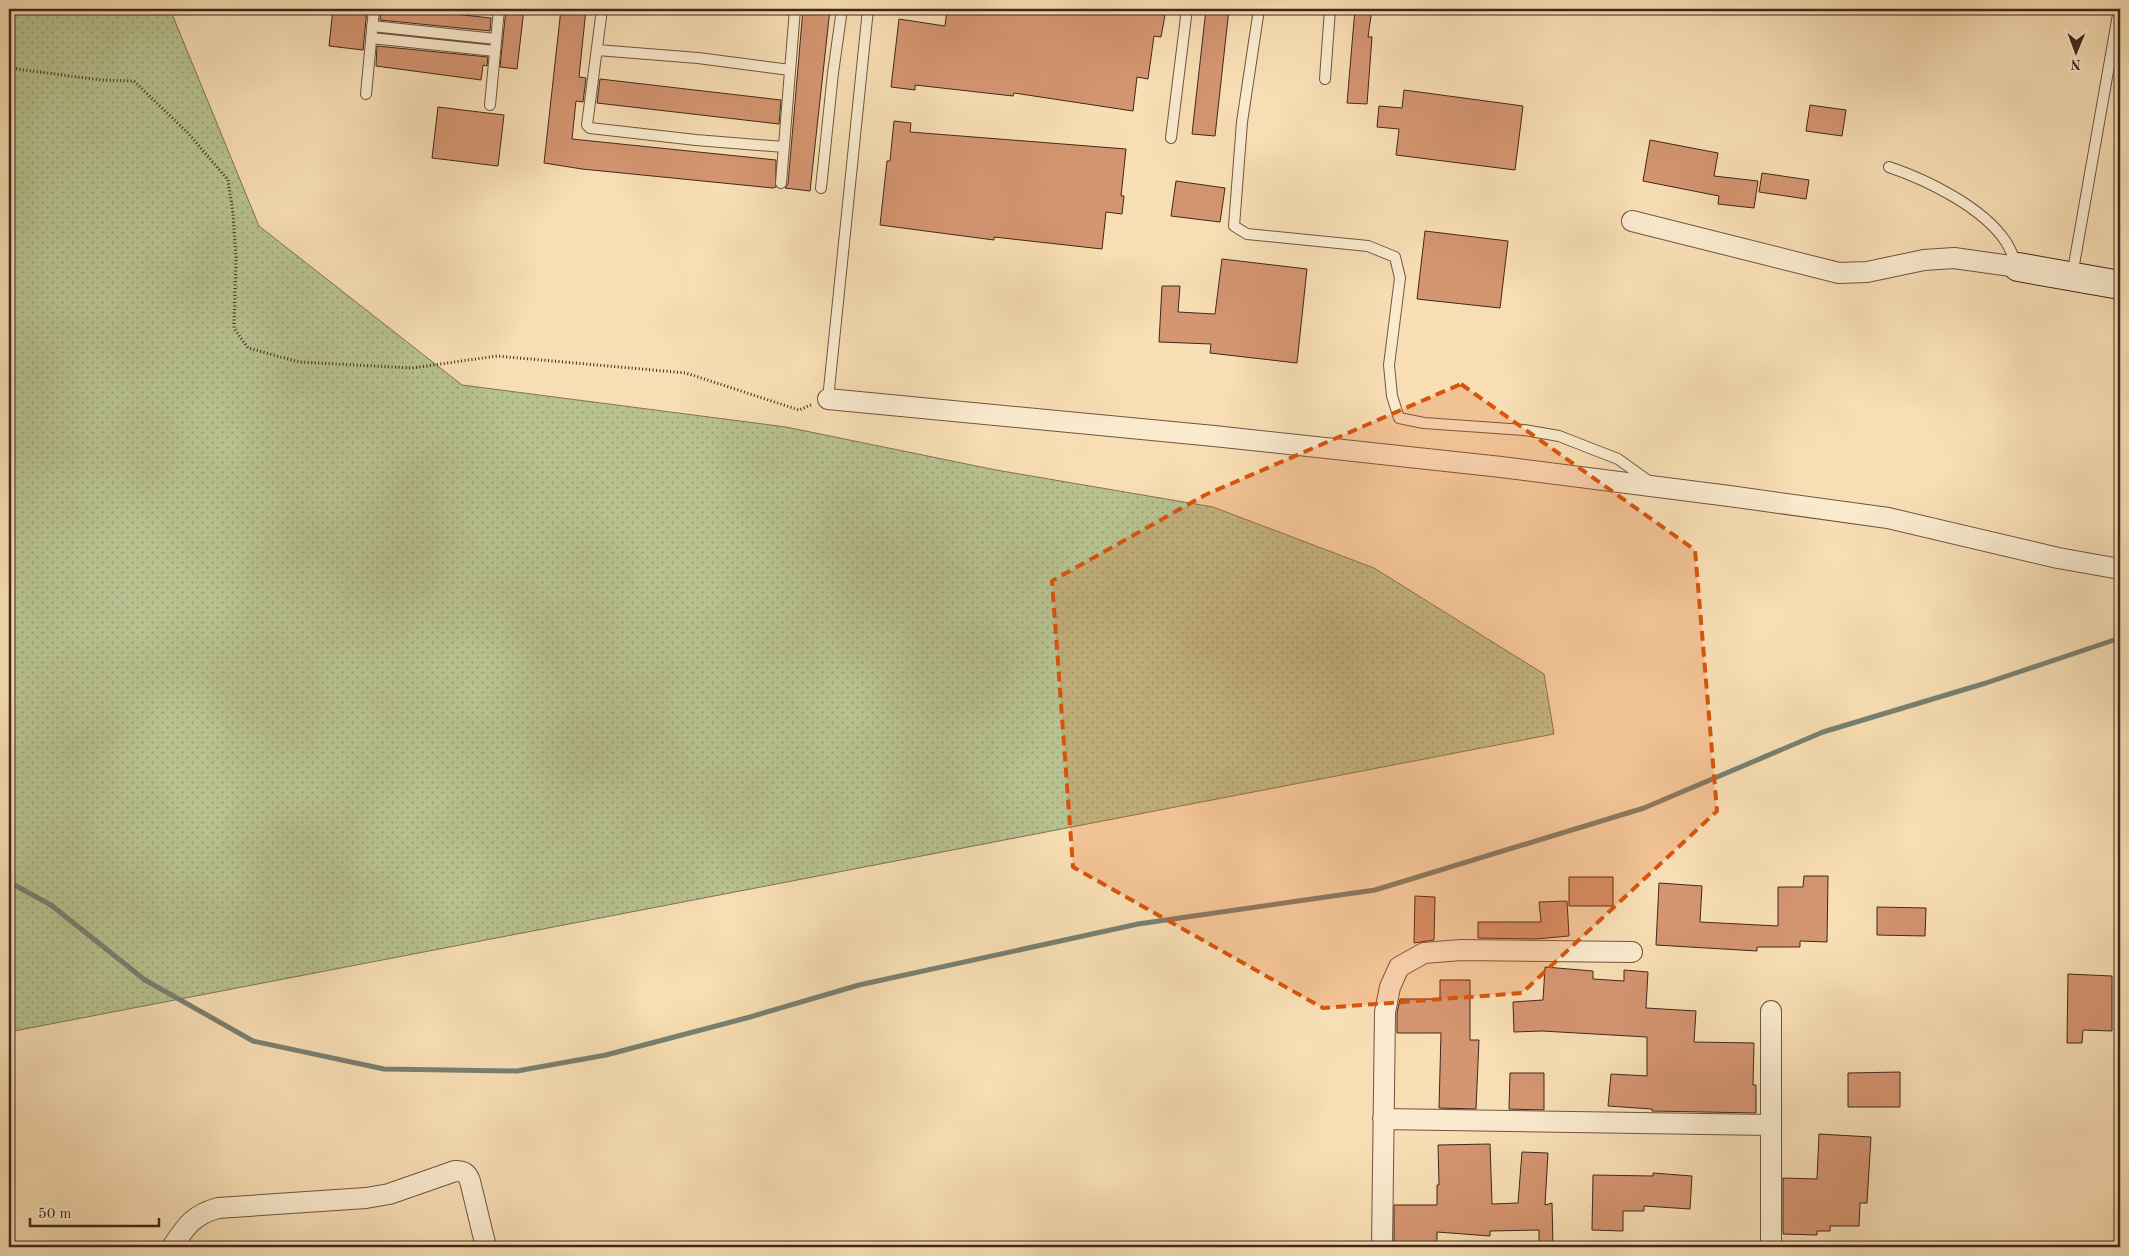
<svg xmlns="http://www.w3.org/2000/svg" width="2129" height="1256" font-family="'Old Standard TT',serif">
<defs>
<pattern id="green-dots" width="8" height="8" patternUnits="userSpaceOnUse" patternTransform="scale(1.25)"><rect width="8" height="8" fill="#b8c291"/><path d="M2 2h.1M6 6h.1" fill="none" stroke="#979e76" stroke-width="1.8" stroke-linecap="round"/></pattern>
</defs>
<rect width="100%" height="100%" fill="#f8deb4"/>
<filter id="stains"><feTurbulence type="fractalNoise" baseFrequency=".004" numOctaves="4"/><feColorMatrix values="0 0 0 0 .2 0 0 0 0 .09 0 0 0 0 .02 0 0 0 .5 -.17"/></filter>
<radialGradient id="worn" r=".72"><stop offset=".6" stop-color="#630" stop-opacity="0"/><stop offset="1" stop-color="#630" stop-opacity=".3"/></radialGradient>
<!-- green -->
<path fill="url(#green-dots)" stroke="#7e7455" d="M 9,9 L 170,9 L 259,226 L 462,385 L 786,427 L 996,470 L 1213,507 L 1374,568 L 1544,674 L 1554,734 L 9,1032 Z"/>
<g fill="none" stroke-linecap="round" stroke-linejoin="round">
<!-- stream -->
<path stroke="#798071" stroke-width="5" d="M 9,882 L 51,905 L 145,980 L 253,1041 L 384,1069 L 517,1071 L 606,1055 L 750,1017 L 859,985 L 1138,924 L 1375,890 L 1644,808 L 1823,732 L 1986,683 L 2120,638"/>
</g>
<!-- building -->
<path fill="#d49571" stroke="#432719" d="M 333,9 L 367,9 L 363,50 L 329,46 Z
M 381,9 L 408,9 L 491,18 L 490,31 L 380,20 Z
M 506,9 L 524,9 L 517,69 L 500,67 Z
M 561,9 L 586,9 L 579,77 L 586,78 L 583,102 L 576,101 L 572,139 L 776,160 L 776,187 L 773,188 L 582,169 L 544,163 Z
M 803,9 L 830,9 L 810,191 L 785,188 L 788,184 Z
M 947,9 L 1125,9 L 1165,15 L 1161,37 L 1154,36 L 1148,79 L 1137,77 L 1133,111 L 1014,93 L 1013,96 L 915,85 L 915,90 L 891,87 L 899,19 L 945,26 Z
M 1206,9 L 1229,9 L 1215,136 L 1192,134 Z
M 1355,9 L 1372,9 L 1368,37 L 1372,37 L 1367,104 L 1347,103 Z
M 377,46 L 488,57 L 487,66 L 483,65 L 481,80 L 376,66 Z
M 600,79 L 781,100 L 779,124 L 597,103 Z
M 1404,90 L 1523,106 L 1515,170 L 1396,155 L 1399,129 L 1377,127 L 1379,106 L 1402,108 Z
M 1810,105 L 1846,110 L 1842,136 L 1806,131 Z
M 438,107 L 504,115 L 498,166 L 432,158 Z
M 894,121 L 911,123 L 910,132 L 1126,149 L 1121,196 L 1124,196 L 1122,214 L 1106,212 L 1102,249 L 994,237 L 994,240 L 880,225 L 887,161 L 890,161 Z
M 1650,140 L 1718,153 L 1714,176 L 1758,181 L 1754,208 L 1718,204 L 1719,196 L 1643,181 Z
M 1762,173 L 1809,180 L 1806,199 L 1759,192 Z
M 1176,181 L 1225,188 L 1220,222 L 1171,216 Z
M 1425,231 L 1508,241 L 1500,308 L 1417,299 Z
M 1222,259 L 1307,269 L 1297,363 L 1210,353 L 1211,344 L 1159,342 L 1162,286 L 1180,286 L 1178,312 L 1215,314 Z
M 1804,876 L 1828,876 L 1827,942 L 1800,941 L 1800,947 L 1757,947 L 1757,951 L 1656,945 L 1659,883 L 1702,886 L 1700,922 L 1778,926 L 1778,887 L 1803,887 Z
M 1569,877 L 1613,877 L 1613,906 L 1569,906 Z
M 1415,896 L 1435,897 L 1434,940 L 1414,943 Z
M 1567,901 L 1569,936 L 1536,939 L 1478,938 L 1478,922 L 1541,922 L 1539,902 Z
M 1877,907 L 1926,908 L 1925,936 L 1877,935 Z
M 1545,967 L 1593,971 L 1593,979 L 1624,981 L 1624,970 L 1648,972 L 1646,1008 L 1696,1011 L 1694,1042 L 1754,1043 L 1753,1085 L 1756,1085 L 1756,1113 L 1652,1111 L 1652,1109 L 1608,1106 L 1611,1074 L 1647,1076 L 1647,1037 L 1542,1031 L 1514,1032 L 1513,1002 L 1543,1000 Z
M 2068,974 L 2112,976 L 2112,1031 L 2083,1030 L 2082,1043 L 2067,1043 Z
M 1440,980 L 1470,980 L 1470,1040 L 1479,1040 L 1476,1109 L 1439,1108 L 1441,1033 L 1397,1033 L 1397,1013 L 1400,999 L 1440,999 Z
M 1900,1072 L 1900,1107 L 1848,1107 L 1848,1073 Z
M 1510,1073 L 1544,1073 L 1544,1110 L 1509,1109 Z
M 1819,1134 L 1871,1137 L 1867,1203 L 1860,1203 L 1859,1226 L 1830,1226 L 1830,1231 L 1817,1231 L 1817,1235 L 1783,1234 L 1783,1178 L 1817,1179 Z
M 1490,1144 L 1492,1204 L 1518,1203 L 1522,1152 L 1548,1153 L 1545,1205 L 1552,1203 L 1553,1247 L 1539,1247 L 1539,1230 L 1490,1231 L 1490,1236 L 1437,1232 L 1437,1247 L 1394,1247 L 1394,1205 L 1437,1205 L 1437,1185 L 1439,1185 L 1438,1145 Z
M 1653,1173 L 1692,1176 L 1690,1209 L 1644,1206 L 1644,1211 L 1623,1211 L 1623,1231 L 1592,1230 L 1593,1175 L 1653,1176 Z"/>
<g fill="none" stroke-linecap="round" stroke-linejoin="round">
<defs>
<path id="lane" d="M 602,9 L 587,125 L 590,128 L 696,140 L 784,147
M 1259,9 L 1242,122 L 1234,226 L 1247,234 L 1368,246 L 1395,257 L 1400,278 L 1389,365 L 1392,396 L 1399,418 L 1424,423 L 1524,430 L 1559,436 L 1618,459 L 1650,482
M 372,26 L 496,39
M 371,38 L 495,51
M 597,50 L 698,58 L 790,70
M 1325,79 L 1330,9
M 366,94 L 374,9
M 490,105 L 499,9
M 1171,138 L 1187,9
M 1889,167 C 1927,180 1983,207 2006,242 C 2011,250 2014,259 2018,267
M 781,183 L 795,9
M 821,188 L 833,73 L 842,9
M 2072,276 L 2119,9
M 828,399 L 868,9"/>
<path id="street" d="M 1632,221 L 1839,273 L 1867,272 L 1924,260 L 1954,258 L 2018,267
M 828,399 L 1214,436 L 1501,467 L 1729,496 L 1888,518 L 2058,558 L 2120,569
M 1771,1011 L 1771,1247
M 1383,1119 L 1770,1125
M 172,1247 C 186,1226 193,1215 218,1208 L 366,1198 L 389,1194 L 455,1171 C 464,1171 467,1173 470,1181 L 486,1247
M 1382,1247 L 1385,1012 L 1390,987 L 1399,967 L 1424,953 L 1461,950 L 1632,952"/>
<path id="secondary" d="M 2018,267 L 2120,285"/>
</defs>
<!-- lane casing -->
<use href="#lane" stroke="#705540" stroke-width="12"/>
<!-- street casing -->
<use href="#street" stroke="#705540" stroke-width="22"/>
<!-- secondary casing -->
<use href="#secondary" stroke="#432719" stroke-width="30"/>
<!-- path -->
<path stroke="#432719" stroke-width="3" stroke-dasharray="1 2.5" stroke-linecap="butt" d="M 9,68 L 101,80 L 134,81 L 189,134 L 228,180 L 233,213 L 236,258 L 234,328 L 248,348 L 299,362 L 412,368 L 497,356 L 686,373 L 799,410 L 813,404"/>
<!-- lane -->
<use href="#lane" stroke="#faeace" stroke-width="10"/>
<!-- street -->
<use href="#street" stroke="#faeace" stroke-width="20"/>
<!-- secondary -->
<use href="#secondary" stroke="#faeace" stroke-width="28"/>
</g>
<!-- marked area -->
<path fill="#d8540d" fill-opacity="0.2" stroke="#d8540d" stroke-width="4" stroke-dasharray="10 6" stroke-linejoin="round" d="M 1461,384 L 1695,550 L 1717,811 L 1522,993 L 1323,1008 L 1073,867 L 1052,581 L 1205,495 Z"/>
<!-- margin -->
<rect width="2129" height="1256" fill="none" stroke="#f8deb4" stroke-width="30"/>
<rect x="10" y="10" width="2109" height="1236" fill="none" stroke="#432719" stroke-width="2.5"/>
<rect x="15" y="15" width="2099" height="1226" fill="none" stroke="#432719"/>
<!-- north arrow -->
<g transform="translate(2076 52) rotate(181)" stroke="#faeace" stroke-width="4" paint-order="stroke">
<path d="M0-4L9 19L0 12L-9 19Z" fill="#432719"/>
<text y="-8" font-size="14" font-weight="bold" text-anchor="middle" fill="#432719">N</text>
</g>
<!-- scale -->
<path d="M30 1218v8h129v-8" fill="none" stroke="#432719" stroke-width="2.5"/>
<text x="38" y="1218" font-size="15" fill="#432719" stroke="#faeace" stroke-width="4" paint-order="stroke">50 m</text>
<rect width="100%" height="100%" filter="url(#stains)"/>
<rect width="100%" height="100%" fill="url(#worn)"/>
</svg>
